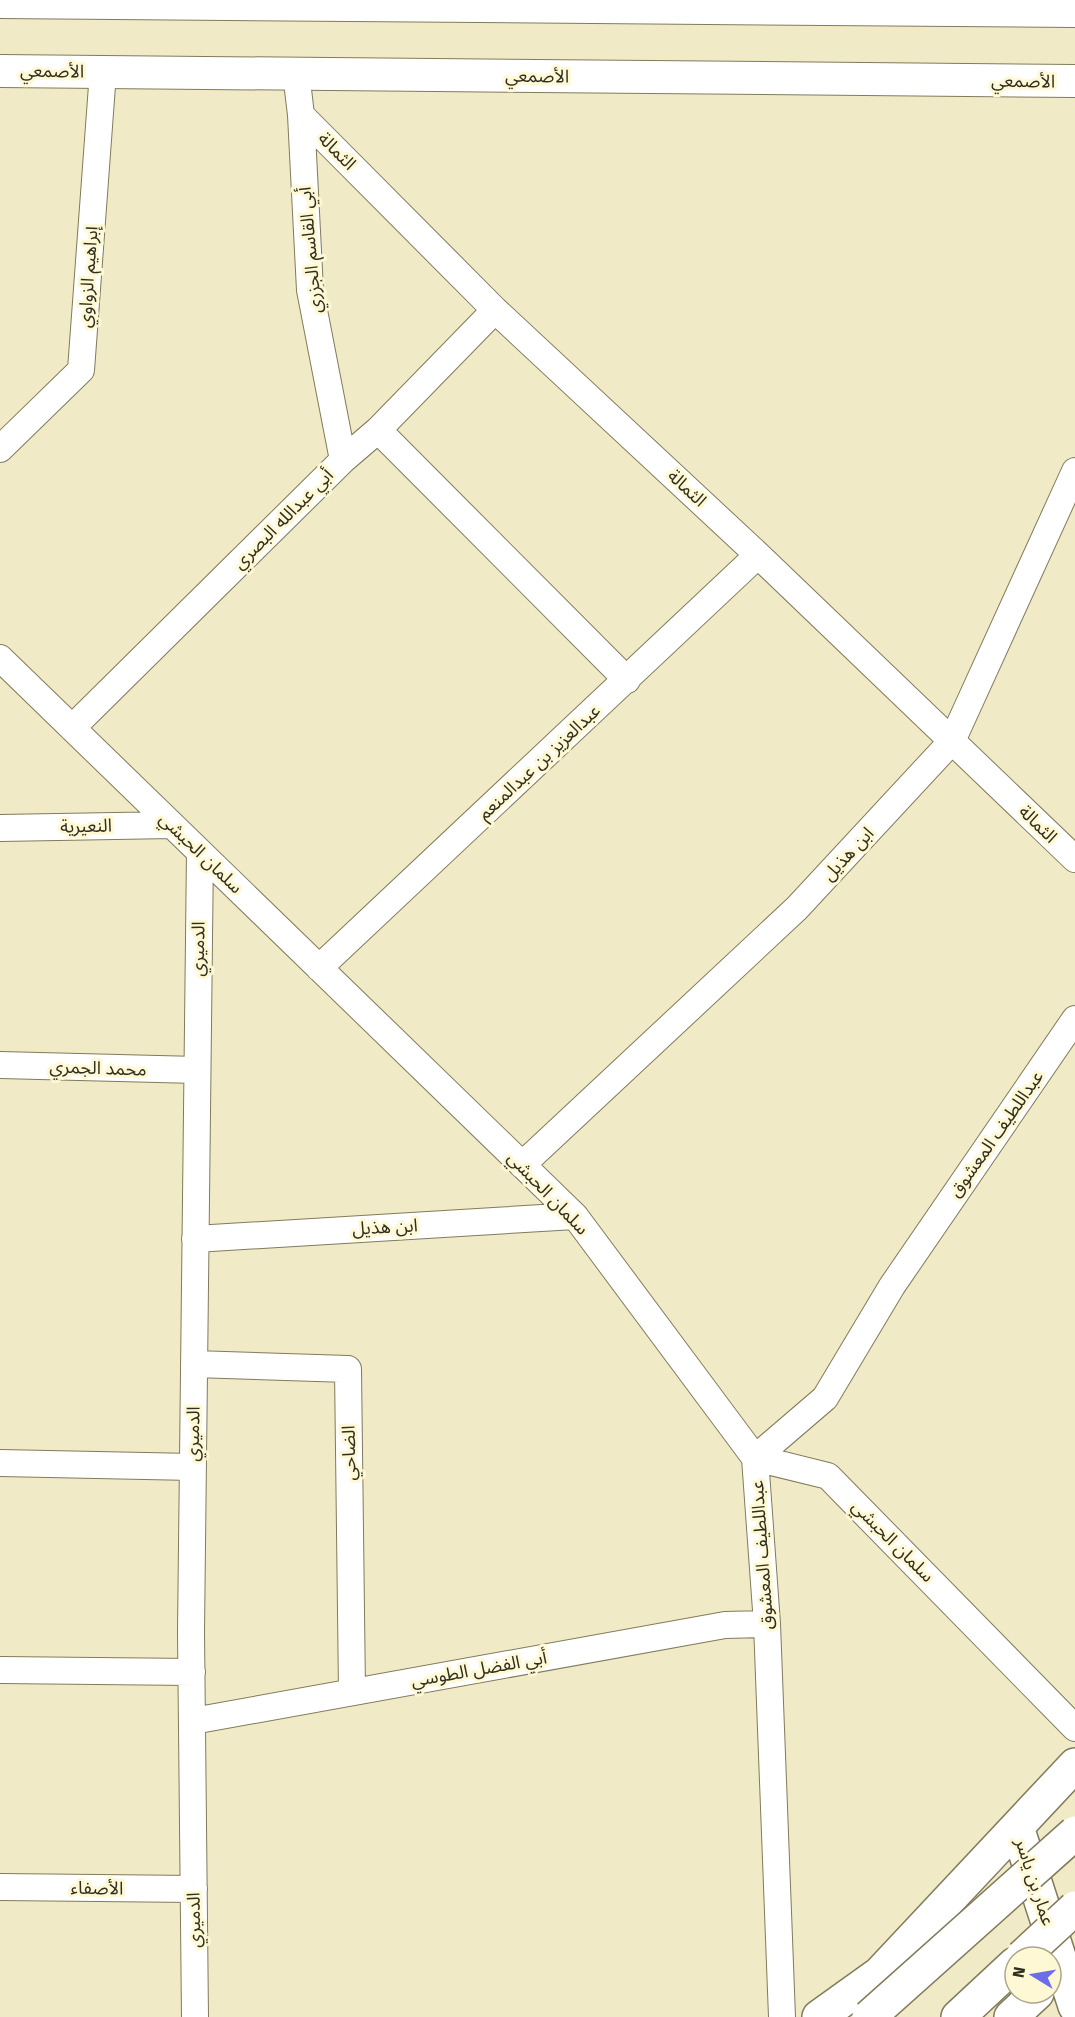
<svg xmlns="http://www.w3.org/2000/svg" width="1075" height="2017" font-family="'Fira Sans','Noto Sans Arabic',sans-serif">
<rect width="100%" height="100%" fill="#f1eac7"/>
<g fill="none" stroke-linecap="round" stroke-linejoin="round">
<defs>
<path id="minor" d="M 296,73 L 301,115 L 310,290 L 343,460
M 301,115 L 495,310 L 758,555 L 1075,859
M 378,430 L 627,680
M 0,449 L 81,370 L 103,72
M 0,658 L 575,1216 L 755,1458 L 828,1476 L 1075,1728
M 72,728 L 343,460 L 378,430 L 495,310
M 0,828 L 172,825
M 319,968 L 758,555
M 0,1065 L 197,1070
M 522,1165 L 797,908 L 952,741 L 1075,471
M 195,1239 L 575,1216
M 194,1364 L 348,1369 L 352,1692
M 0,1463 L 193,1467
M 0,1670 L 192,1672
M 193,1721 L 725,1625 L 767,1624
M 0,1887 L 194,1889
M 195,2017 L 191,1632 L 200,852
M 782,2017 L 767,1624 L 755,1458 L 825,1398 L 892,1286 L 1075,1019"/>
<path id="tertiary" d="M 0,2 L 1075,11
M 0,71 L 1075,81"/>
<path id="secondary" d="M 1017,1827 L 1075,2006
M 819,2017 L 879,1974 L 1075,1765
M 1011,2017 L 1037,1993"/>
<path id="trunk" d="M 958,2017 L 1015,1964"/>
</defs>
<!-- minor casing -->
<use href="#minor" stroke="#817b5b" stroke-width="28"/>
<!-- tertiary casing -->
<use href="#tertiary" stroke="#817b5b" stroke-width="34"/>
<!-- secondary casing -->
<use href="#secondary" stroke="#817b5b" stroke-width="36"/>
<!-- trunk casing -->
<use href="#trunk" stroke="#817b5b" stroke-width="36"/>
<!-- minor -->
<use href="#minor" stroke="#fff" stroke-width="26"/>
<!-- tertiary -->
<use href="#tertiary" stroke="#fff" stroke-width="32"/>
<!-- secondary -->
<use href="#secondary" stroke="#fff" stroke-width="33"/>
<!-- trunk -->
<use href="#trunk" stroke="#fff" stroke-width="33"/>
<defs>
<path id="trunk-bridge" d="M 1022,1957 L 1075,1908
M 869,2017 L 1075,1833"/>
</defs>
<!-- trunk-bridge casing -->
<use href="#trunk-bridge" stroke="#817b5b" stroke-width="36" stroke-linecap="butt"/>
<!-- trunk-bridge -->
<use href="#trunk-bridge" stroke="#fff" stroke-width="33"/>
</g>
<g text-anchor="middle" stroke-width="6" stroke-linejoin="round" paint-order="stroke">
<!-- street labels -->
<g font-size="18" fill="#302e20" stroke="#fef8d4">
<text transform="translate(52 71) rotate(1)" y="6">الأصمعي</text>
<text transform="translate(537 76) rotate(1)" y="6">الأصمعي</text>
<text transform="translate(1023 81) rotate(1)" y="6">الأصمعي</text>
<text transform="translate(337 151) rotate(45)" y="6">الثمالة</text>
<text transform="translate(310 250) rotate(-95)" y="6">أبي القاسم الجزري</text>
<text transform="translate(88 277) rotate(-86)" y="6">إبراهيم الزواوي</text>
<text transform="translate(687 488) rotate(43)" y="6">الثمالة</text>
<text transform="translate(283 519) rotate(-45)" y="6">أبي عبدالله البصري</text>
<text transform="translate(539 762) rotate(-43)" y="6">عبدالعزيز بن عبدالمنعم</text>
<text transform="translate(1038 824) rotate(44)" y="6">الثمالة</text>
<text transform="translate(86 826) rotate(-1)" y="6">النعيرية</text>
<text transform="translate(201 853) rotate(44)" y="6">سلمان الحبشي</text>
<text transform="translate(848 854) rotate(-47)" y="6">ابن هذيل</text>
<text transform="translate(198 949) rotate(-89)" y="6">الدميري</text>
<text transform="translate(98 1068) rotate(2)" y="6">محمد الجمري</text>
<text transform="translate(996 1134) rotate(-55)" y="6">عبداللطيف المعشوق</text>
<text transform="translate(548 1193) rotate(46)" y="6">سلمان الحبشي</text>
<text transform="translate(385 1227) rotate(-3)" y="6">ابن هذيل</text>
<text transform="translate(193 1434) rotate(-89)" y="6">الدميري</text>
<text transform="translate(349 1453) rotate(-91)" y="6">الضاحي</text>
<text transform="translate(893 1541) rotate(45)" y="6">سلمان الحبشي</text>
<text transform="translate(762 1555) rotate(-94)" y="6">عبداللطيف المعشوق</text>
<text transform="translate(479 1669) rotate(-10)" y="6">أبي الفضل الطوسي</text>
<text transform="translate(1035 1882) rotate(72)" y="6">عمار بن ياسر</text>
<text transform="translate(97 1888) rotate(1)" y="6">الأصفاء</text>
<text transform="translate(194 1920) rotate(-91)" y="6">الدميري</text>
</g>
</g>
<!-- north arrow -->
<g transform="translate(1033 1975) rotate(281)"><circle r="28" fill="#fef8d4" stroke="#aca78c" stroke-width="1.5"/>
<path d="M0-4.5L10 22L0 15L-10 22Z" fill="#6b6ee8"/>
<text y="-9" font-size="16" font-weight="bold" text-anchor="middle" fill="#302e20">N</text>
</g>
</svg>
